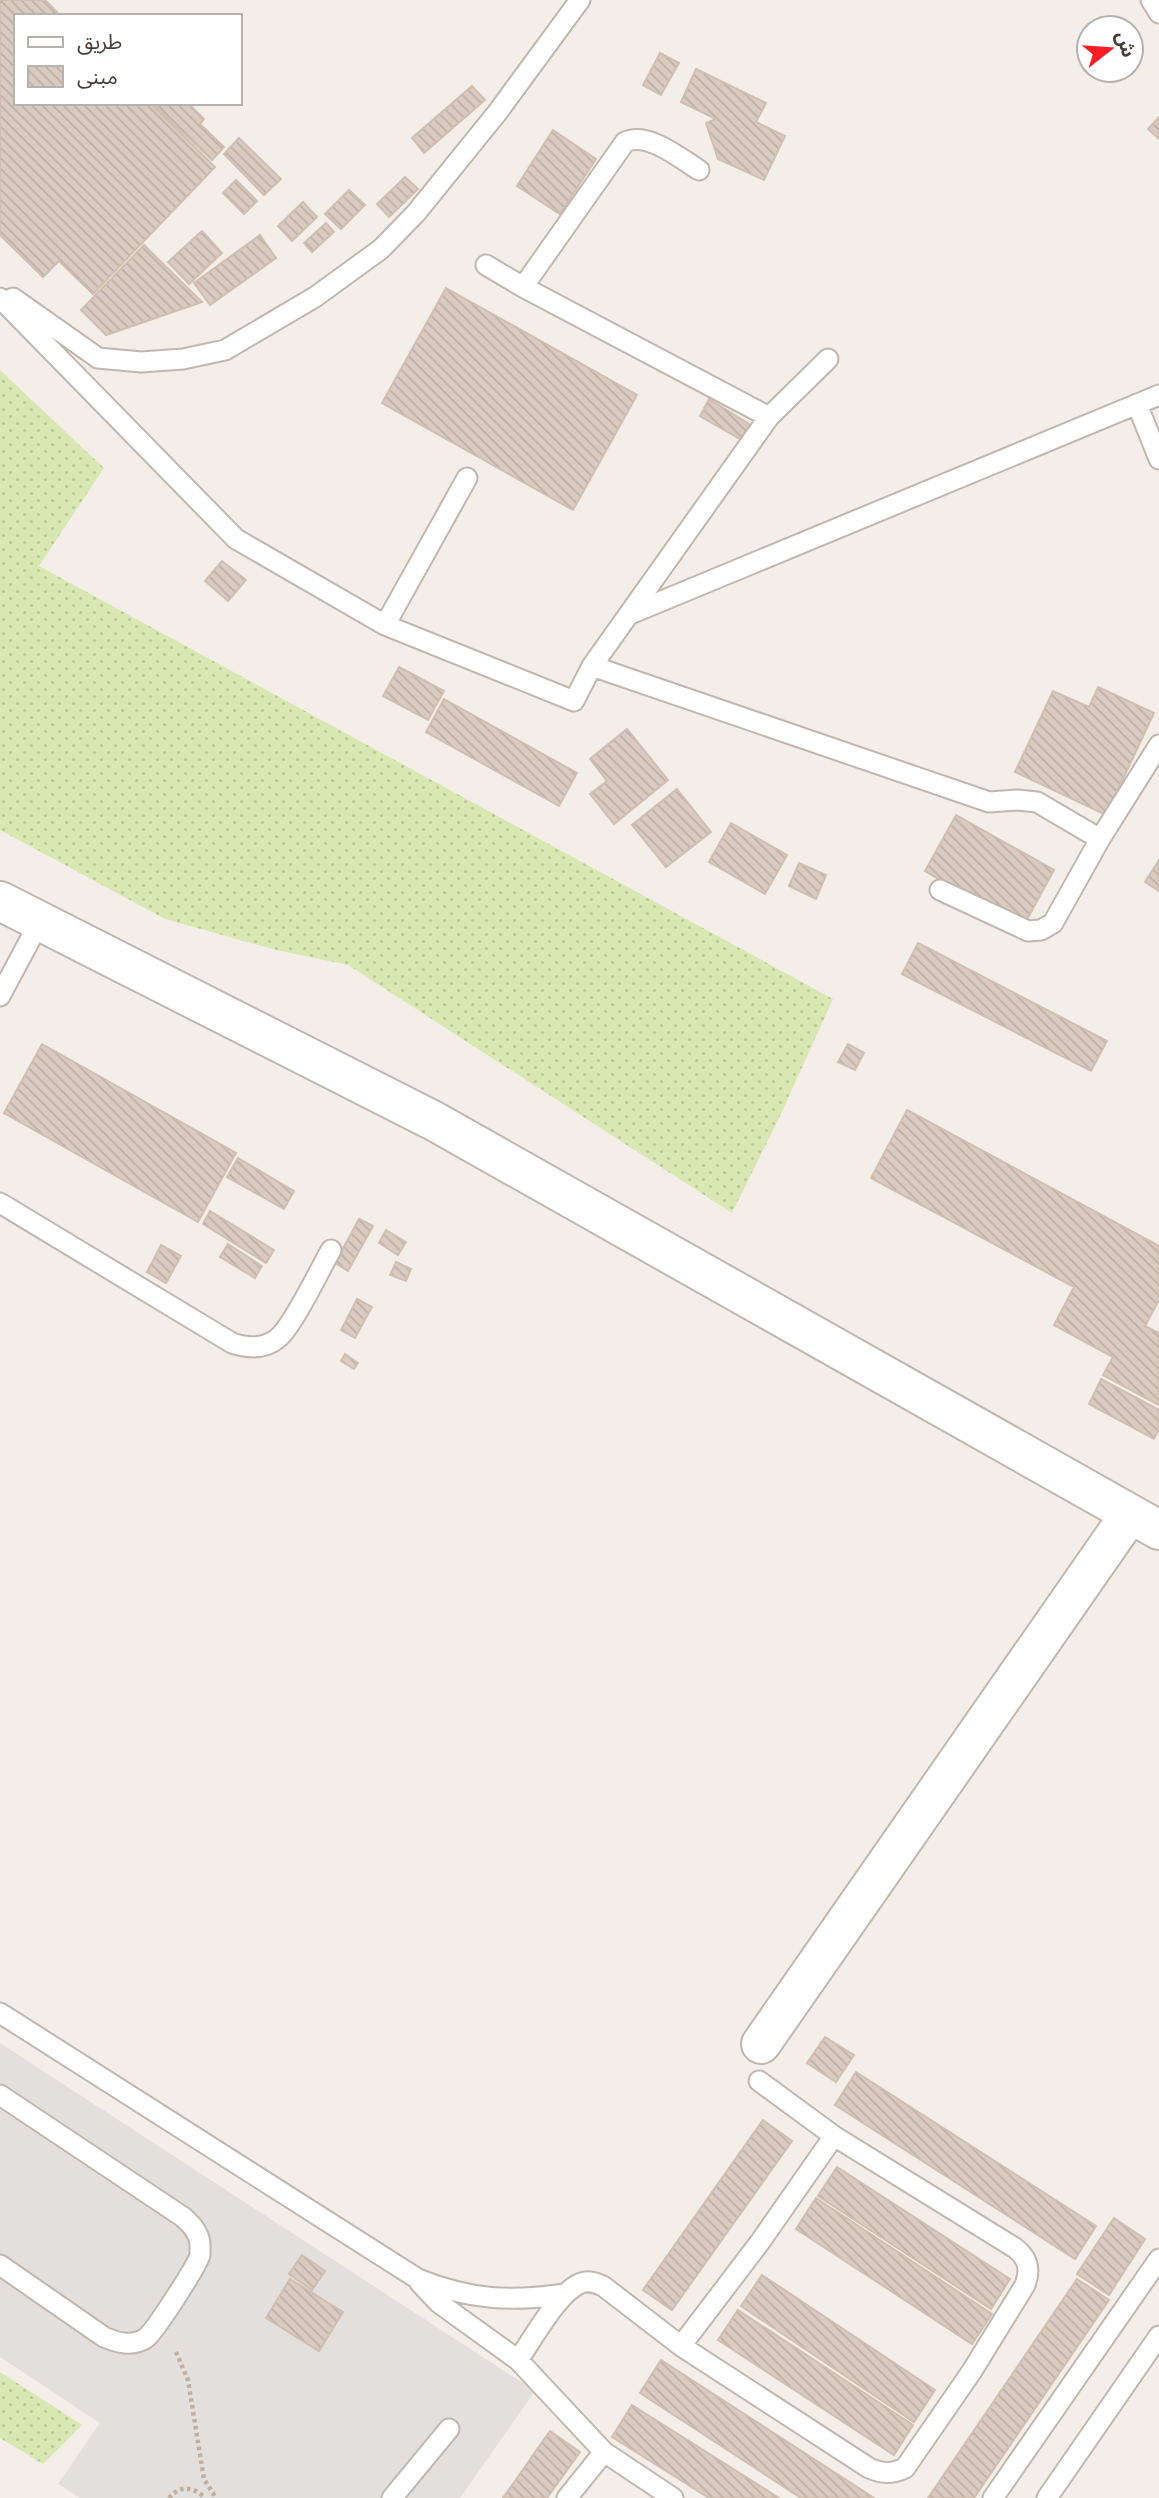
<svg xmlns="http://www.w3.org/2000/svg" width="1159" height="2498" font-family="Roboto,'Noto Sans Arabic',sans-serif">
<defs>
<pattern id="grass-dots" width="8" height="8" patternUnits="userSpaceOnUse" patternTransform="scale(1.75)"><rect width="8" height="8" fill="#d9e8b2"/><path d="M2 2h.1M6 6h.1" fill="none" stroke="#bcc89a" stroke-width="1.8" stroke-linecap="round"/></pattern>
<pattern id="building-back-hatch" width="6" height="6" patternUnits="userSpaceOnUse" patternTransform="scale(1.75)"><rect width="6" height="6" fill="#d9cbc1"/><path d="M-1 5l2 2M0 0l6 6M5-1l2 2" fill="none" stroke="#bcafa6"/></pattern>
</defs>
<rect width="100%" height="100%" fill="#f4eee9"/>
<!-- grass -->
<path fill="url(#grass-dots)" d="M 0,370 L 104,468 L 39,566 L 833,999 L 780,1116 L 732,1213 L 348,965 L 276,950 L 165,919 L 0,830 Z
M 0,2372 L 82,2425 L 43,2464 L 0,2438 Z"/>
<!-- parking -->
<path fill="#e2dfdd" d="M 0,2043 L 535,2391 L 460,2498 L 80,2498 L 58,2484 L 100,2423 L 0,2357 Z"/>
<!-- building -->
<path fill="url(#building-back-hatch)" stroke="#d0bfb1" stroke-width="2" d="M 0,0 L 45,0 L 61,16 L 16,16 L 16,103 L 150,103 L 215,167 L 93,294 L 59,261 L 43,277 L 0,235 Z
M 660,53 L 679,63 L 661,95 L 643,85 Z
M 696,69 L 766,103 L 756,122 L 785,136 L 764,180 L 718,159 L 706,123 L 716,119 L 681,102 Z
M 472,86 L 485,100 L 424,153 L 412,138 Z
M 152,103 L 188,103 L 204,119 L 200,124 L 224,147 L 212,160 Z
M 1159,117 L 1159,139 L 1148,129 Z
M 553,130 L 596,159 L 560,214 L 517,186 Z
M 239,138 L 281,179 L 264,195 L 224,154 Z
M 405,177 L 418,189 L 389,217 L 377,204 Z
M 236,180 L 257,201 L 244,214 L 223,193 Z
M 349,190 L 365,205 L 341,229 L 325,214 Z
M 303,202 L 317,217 L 292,241 L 278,226 Z
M 326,223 L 334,232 L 312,252 L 304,243 Z
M 202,231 L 222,253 L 189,284 L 168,262 Z
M 260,235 L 276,258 L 210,305 L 194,283 Z
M 144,245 L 202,302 L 106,335 L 81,310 Z
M 446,288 L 637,395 L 573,510 L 382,403 Z
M 709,399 L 754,427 L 745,442 L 700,416 Z
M 222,561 L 246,580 L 228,601 L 205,581 Z
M 399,667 L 444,691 L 428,720 L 383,696 Z
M 1098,687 L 1154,713 L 1106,815 L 1015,772 L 1053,691 L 1089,707 Z
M 444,699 L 577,773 L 559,806 L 426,732 Z
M 627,729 L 668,780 L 614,824 L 590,794 L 607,781 L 590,759 Z
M 677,789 L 711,832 L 666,867 L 632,825 Z
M 956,815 L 1054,870 L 1023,927 L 925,871 Z
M 731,823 L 787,855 L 765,894 L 709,862 Z
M 1159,860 L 1159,891 L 1145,882 Z
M 799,863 L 826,875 L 816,899 L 789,886 Z
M 918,943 L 1107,1041 L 1091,1071 L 902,974 Z
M 42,1044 L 236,1153 L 198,1222 L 4,1113 Z
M 848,1044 L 864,1053 L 855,1070 L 838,1062 Z
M 907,1110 L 1159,1246 L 1159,1300 L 1145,1326 L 1159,1333 L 1159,1405 L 1103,1375 L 1113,1357 L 1054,1325 L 1074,1287 L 871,1178 Z
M 238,1158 L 294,1191 L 284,1209 L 227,1177 Z
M 210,1211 L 274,1250 L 266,1263 L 203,1224 Z
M 359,1219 L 373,1226 L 348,1271 L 335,1263 Z
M 386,1230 L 406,1242 L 398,1255 L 379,1243 Z
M 228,1244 L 262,1266 L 255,1278 L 220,1257 Z
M 161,1245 L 181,1256 L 166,1283 L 147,1272 Z
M 396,1262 L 411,1269 L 406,1281 L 390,1275 Z
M 357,1299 L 372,1307 L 355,1338 L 341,1330 Z
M 345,1354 L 358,1363 L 354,1369 L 341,1361 Z
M 1101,1379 L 1159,1410 L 1159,1429 L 1154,1439 L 1089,1404 Z
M 825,2037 L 854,2055 L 836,2082 L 807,2063 Z
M 856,2072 L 1096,2226 L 1075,2259 L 835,2105 Z
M 763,2120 L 792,2141 L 672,2310 L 643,2290 Z
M 837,2167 L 1010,2279 L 991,2309 L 818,2196 Z
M 816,2198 L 992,2314 L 972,2344 L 796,2229 Z
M 1114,2218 L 1145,2239 L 1109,2295 L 1077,2274 Z
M 302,2255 L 325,2271 L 312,2290 L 289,2274 Z
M 762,2275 L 935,2390 L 914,2422 L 741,2306 Z
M 290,2279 L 343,2312 L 319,2351 L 266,2318 Z
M 1077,2279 L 1109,2300 L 974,2498 L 928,2498 Z
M 738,2310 L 913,2425 L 894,2455 L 718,2340 Z
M 661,2360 L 874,2498 L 801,2498 L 640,2393 Z
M 632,2405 L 779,2498 L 709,2498 L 612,2437 Z
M 550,2431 L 580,2452 L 547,2498 L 503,2498 Z"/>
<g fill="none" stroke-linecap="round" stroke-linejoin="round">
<defs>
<path id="lane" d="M 1151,0 L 1159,13
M 486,265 L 523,287 L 769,417
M 523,287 L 625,142 C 647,131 680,158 699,170
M 0,298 L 236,539 L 385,625 L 574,701 L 592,666 L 769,417 L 828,359
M 13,298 L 98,358 L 141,362 L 183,359 L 225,350 L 315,297 L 381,249 L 416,213 L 497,113 L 580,0
M 1137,404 L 1159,459
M 628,615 L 1159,395
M 385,625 L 467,478
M 592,666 L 989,802 L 1017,800 L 1037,802 L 1100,839
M 940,890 L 1028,931 L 1041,930 L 1053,923 L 1100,839 L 1159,745
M 0,996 L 39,923
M 0,1203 L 232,1343 C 247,1348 264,1350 278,1338 C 293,1326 320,1269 331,1250
M 0,2013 L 418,2279 C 470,2300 511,2302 565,2294
M 0,2095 L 183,2217 C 191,2224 199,2232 200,2244 C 200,2247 200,2251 200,2255 C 197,2266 155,2331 146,2338 C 132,2347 118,2343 104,2337 L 0,2265
M 420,2283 L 439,2303 L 518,2360 L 604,2452 L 673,2498
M 681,2346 L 760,2242 L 834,2136
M 518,2360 C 533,2339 558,2292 581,2283 C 589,2280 596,2283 603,2286 L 681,2346 L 869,2468 C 883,2474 892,2474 905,2468 L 972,2371 L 1025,2285 C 1031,2269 1028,2258 1015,2248 L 834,2136 L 759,2081
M 392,2498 L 449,2429
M 567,2498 L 604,2452
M 993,2498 L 1159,2259
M 1047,2498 L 1159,2336"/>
<path id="street" d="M 0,901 L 434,1121 L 1159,1530
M 761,2044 L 1130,1514"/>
</defs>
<!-- lane casing -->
<use href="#lane" stroke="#c2b7ae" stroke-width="23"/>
<!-- street casing -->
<use href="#street" stroke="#c2b7ae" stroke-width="42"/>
<!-- path -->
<path stroke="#c1ae9c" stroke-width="4.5" stroke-dasharray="3.5 3.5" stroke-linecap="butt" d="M 176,2352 L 188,2380 L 204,2479 L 216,2498
M 169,2498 C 180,2485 193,2486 205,2498"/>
<!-- lane -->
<use href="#lane" stroke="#fff" stroke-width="19"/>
<!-- street -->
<use href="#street" stroke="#fff" stroke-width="38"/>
</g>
<!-- legend -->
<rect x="14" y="14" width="228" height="91" fill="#ffffff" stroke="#b5b2af" stroke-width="2"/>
<rect x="28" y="37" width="35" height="10" fill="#ffffff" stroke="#b5b2af" stroke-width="2"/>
<text x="77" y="49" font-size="21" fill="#473e37">طريق</text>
<rect x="28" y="66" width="35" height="21" fill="url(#building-back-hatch)" stroke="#b5b2af" stroke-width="2"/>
<text x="77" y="84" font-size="21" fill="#473e37">مبنى</text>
<!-- north arrow -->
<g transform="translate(1110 49) rotate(73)"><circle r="33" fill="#ffffff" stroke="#b5b2af" stroke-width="2"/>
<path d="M0-5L12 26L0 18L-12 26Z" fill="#f71d23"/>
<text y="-10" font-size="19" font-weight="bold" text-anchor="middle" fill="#473e37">ش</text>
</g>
</svg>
